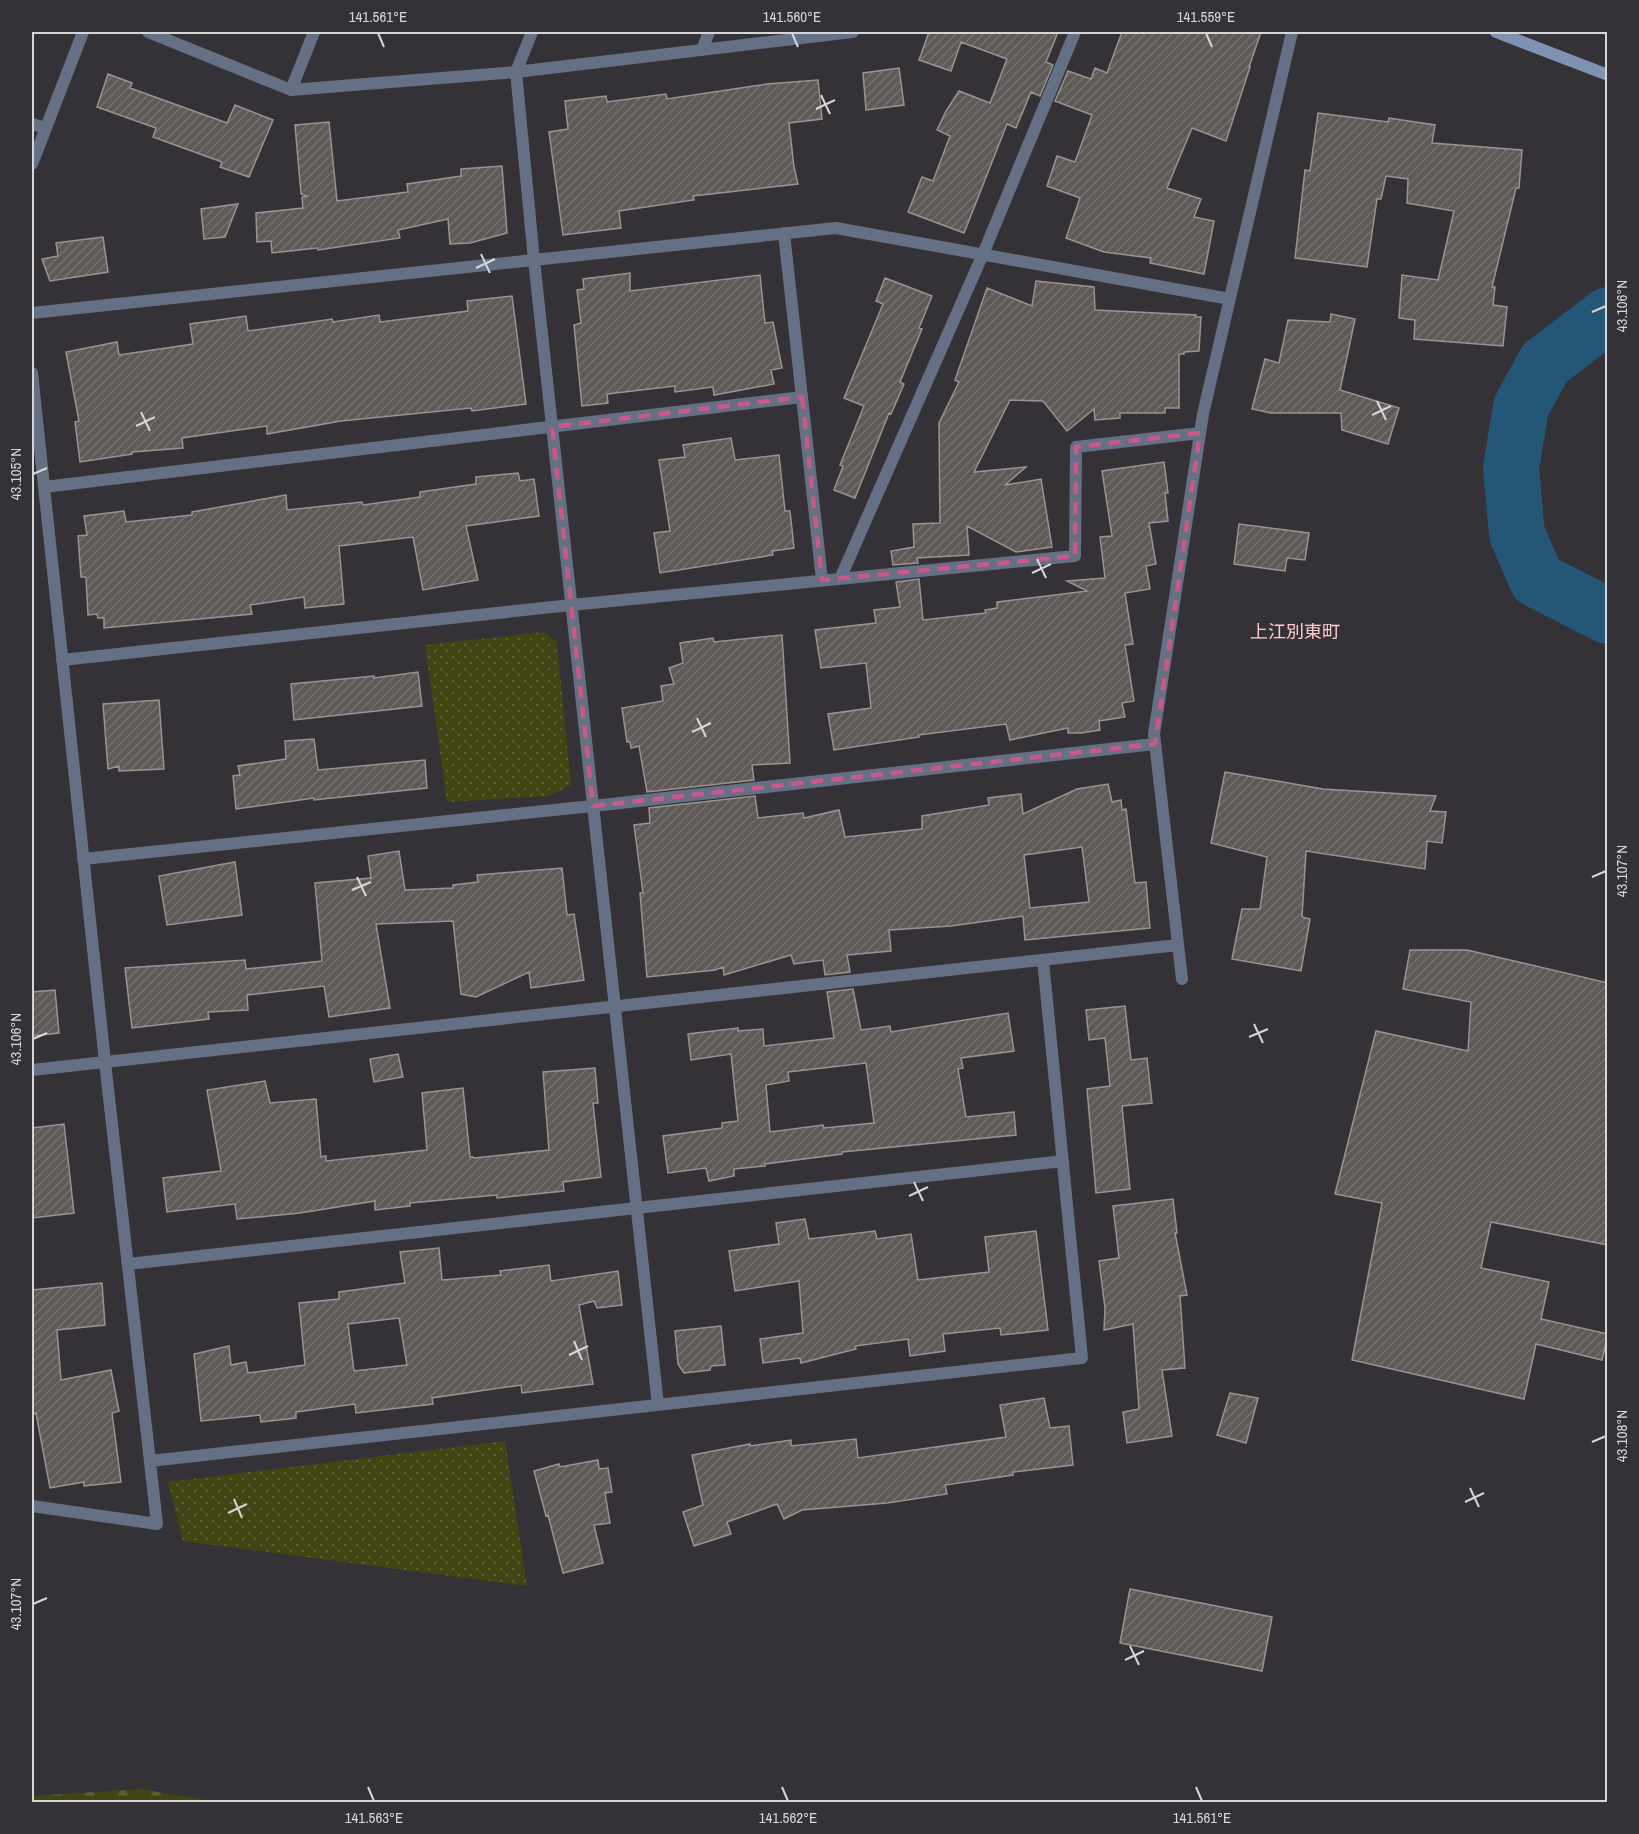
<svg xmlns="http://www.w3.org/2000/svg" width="1639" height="1834" font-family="'Archivo Narrow','Noto Sans JP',sans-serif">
<defs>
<pattern id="green-dots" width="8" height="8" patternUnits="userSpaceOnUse" patternTransform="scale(1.5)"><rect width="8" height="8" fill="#404513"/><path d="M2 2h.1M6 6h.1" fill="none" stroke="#5b5f35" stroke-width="1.8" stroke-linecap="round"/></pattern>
<pattern id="forest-firs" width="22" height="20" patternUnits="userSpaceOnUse" patternTransform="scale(1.5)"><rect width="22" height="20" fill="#404513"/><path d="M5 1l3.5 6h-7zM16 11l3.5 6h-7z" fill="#5b5f35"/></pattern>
<pattern id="building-hatch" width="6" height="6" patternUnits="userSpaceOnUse" patternTransform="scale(1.5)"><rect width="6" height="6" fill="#5e5957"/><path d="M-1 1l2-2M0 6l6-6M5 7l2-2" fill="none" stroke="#74706e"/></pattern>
</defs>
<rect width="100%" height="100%" fill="#343237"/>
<!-- green -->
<path fill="url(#green-dots)" d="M 544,632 L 557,642 L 571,785 L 549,796 L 447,802 L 425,645 Z
M 505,1441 L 527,1586 L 183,1541 L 168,1482 Z"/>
<!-- forest -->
<path fill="url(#forest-firs)" d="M 140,1789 L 219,1802 L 32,1802 L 32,1796 Z"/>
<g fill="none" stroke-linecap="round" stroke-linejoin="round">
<!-- river -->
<path stroke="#235677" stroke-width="56" d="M 1608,315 L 1545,363 L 1521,407 L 1511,468 L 1517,534 L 1537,580 L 1608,616"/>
</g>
<!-- building -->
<path fill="url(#building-hatch)" stroke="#999391" stroke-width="1.5" fill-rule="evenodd" d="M 929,32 L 1058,32 L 1046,62 L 1053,65 L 1040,96 L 1031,92 L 1016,128 L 1007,124 L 964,233 L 908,212 L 922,177 L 933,181 L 950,136 L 937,130 L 946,111 L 959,91 L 990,103 L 1007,59 L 961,42 L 951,71 L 919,60 Z
M 1122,32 L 1261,32 L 1249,67 L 1250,67 L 1226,141 L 1192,128 L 1167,188 L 1201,199 L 1194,217 L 1214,221 L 1204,274 L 1150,263 L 1151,258 L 1104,252 L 1066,238 L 1080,198 L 1047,186 L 1057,156 L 1075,162 L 1092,115 L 1055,101 L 1068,71 L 1091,79 L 1095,68 L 1107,73 Z
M 899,68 L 904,105 L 866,110 L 863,73 Z
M 108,74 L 132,83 L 130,88 L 227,123 L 235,105 L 273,120 L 249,177 L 220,167 L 222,162 L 153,137 L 156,128 L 97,107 Z
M 818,80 L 822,119 L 789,123 L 794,167 L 798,184 L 693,196 L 694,200 L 619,211 L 621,228 L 563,235 L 549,132 L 568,129 L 565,101 L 606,96 L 607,102 L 666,94 L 667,99 L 767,84 Z
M 1318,113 L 1388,122 L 1389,118 L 1435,125 L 1432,143 L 1522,150 L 1519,188 L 1516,188 L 1492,287 L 1495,287 L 1493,305 L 1507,307 L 1503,346 L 1414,339 L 1415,320 L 1399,318 L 1402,275 L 1438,280 L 1454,211 L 1407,203 L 1408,179 L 1386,176 L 1381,199 L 1377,199 L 1367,267 L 1295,258 L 1305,170 L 1310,171 Z
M 329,122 L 337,201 L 408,192 L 407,184 L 461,176 L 461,169 L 502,166 L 507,233 L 470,243 L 450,244 L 448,219 L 398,230 L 400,238 L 318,250 L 317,248 L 272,253 L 271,241 L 257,242 L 256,213 L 303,208 L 302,197 L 307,196 L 301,194 L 295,125 Z
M 238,204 L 225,237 L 204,239 L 201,209 Z
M 103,237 L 108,272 L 50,281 L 42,259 L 58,256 L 56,243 Z
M 630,273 L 630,291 L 760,275 L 765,323 L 773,322 L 782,368 L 771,370 L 774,384 L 714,395 L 713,387 L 675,392 L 675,386 L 607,394 L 608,403 L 582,406 L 574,325 L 581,323 L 577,290 L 584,289 L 583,279 Z
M 885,278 L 932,296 L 919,328 L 922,329 L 900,382 L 904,384 L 891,414 L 889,413 L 855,498 L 834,490 L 843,466 L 840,465 L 864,406 L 844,398 L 883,304 L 876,301 Z
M 1036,281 L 1094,287 L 1095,310 L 1196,315 L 1195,317 L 1201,317 L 1199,351 L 1184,352 L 1184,354 L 1179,354 L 1179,408 L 1165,408 L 1165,413 L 1120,413 L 1120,418 L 1095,420 L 1094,409 L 1067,431 L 1043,401 L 1010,400 L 974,472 L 1026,467 L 1005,485 L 1041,479 L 1052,547 L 1016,552 L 967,526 L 969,555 L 917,558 L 918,563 L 893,565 L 891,551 L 914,547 L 913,524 L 940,523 L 939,423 L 959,382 L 955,380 L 987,288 L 1032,306 Z
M 512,296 L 526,404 L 472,411 L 471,408 L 341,421 L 267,434 L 267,426 L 182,438 L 183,448 L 132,452 L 132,454 L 80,462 L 75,422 L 79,421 L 66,352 L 117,342 L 119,355 L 193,344 L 190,324 L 246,316 L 248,331 L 332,319 L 333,322 L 379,315 L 380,322 L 468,311 L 467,301 Z
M 1331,314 L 1355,319 L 1340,390 L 1399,408 L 1388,444 L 1342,430 L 1341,413 L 1271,413 L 1252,409 L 1265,359 L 1279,363 L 1288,320 L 1330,322 Z
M 731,438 L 735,460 L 779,455 L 785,511 L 790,511 L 794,548 L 772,551 L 773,555 L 660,573 L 654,533 L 670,531 L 659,460 L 685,457 L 683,445 Z
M 1164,462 L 1168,493 L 1165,493 L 1168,521 L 1149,523 L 1156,564 L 1146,566 L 1150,589 L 1125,593 L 1133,644 L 1125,645 L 1134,701 L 1122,703 L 1125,717 L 1099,721 L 1100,730 L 1081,733 L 1068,733 L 1068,728 L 1010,740 L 1006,724 L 918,735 L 919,737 L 834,750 L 828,714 L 871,708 L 866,663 L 821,668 L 815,630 L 876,623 L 874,610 L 900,607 L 896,582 L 919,579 L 923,620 L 986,613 L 985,610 L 997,608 L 997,602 L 1087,591 L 1067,581 L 1105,578 L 1100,537 L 1112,536 L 1102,471 Z
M 518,473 L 520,481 L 534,479 L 539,516 L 466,526 L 478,580 L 423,590 L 413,537 L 339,546 L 344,604 L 305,608 L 304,597 L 250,605 L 252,614 L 104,628 L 104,618 L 98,618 L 97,614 L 88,615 L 86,577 L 81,577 L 78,536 L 87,535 L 84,516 L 124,511 L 126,522 L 192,515 L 192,512 L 286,495 L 287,510 L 362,502 L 363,505 L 420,497 L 420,492 L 476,484 L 476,477 Z
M 1239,524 L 1309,533 L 1305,560 L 1287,558 L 1285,571 L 1234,564 Z
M 782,635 L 790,763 L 752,765 L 754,780 L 647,792 L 639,746 L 631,748 L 630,742 L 627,742 L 622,708 L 663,701 L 661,686 L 674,684 L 669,668 L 683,663 L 680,643 L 713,638 L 714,642 Z
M 418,672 L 422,706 L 294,720 L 291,684 L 374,676 L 374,678 Z
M 159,700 L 164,769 L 119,771 L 119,766 L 108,769 L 103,704 Z
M 314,739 L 318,770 L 425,760 L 427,788 L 314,800 L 314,798 L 236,809 L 233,776 L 240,775 L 238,766 L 286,759 L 285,741 Z
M 1225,772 L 1323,789 L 1436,796 L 1430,811 L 1446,812 L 1442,843 L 1427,841 L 1425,869 L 1306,851 L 1302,917 L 1310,919 L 1301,971 L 1232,959 L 1242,909 L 1260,909 L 1267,857 L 1211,843 Z
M 1108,784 L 1112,802 L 1121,800 L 1122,810 L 1126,809 L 1135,883 L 1146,882 L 1150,928 L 1025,940 L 1023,916 L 951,926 L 889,930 L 891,951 L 847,955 L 850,972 L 825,975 L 823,960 L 794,964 L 791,955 L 724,975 L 723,967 L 715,970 L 647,977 L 640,893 L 643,893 L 634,825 L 650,823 L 649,808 L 755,796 L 758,818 L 803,813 L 804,818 L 839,810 L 845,837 L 922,829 L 922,816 L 989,805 L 988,798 L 1021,794 L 1023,814 L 1077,789 ZM 1082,847 L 1089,902 L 1030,908 L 1024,855 Z
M 399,851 L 405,890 L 453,888 L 453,885 L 478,882 L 477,875 L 562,868 L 567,915 L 574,914 L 584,980 L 531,988 L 529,972 L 476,997 L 461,994 L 453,921 L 376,924 L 390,1008 L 329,1017 L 324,986 L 247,995 L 248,1010 L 208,1012 L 209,1019 L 132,1028 L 125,968 L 245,960 L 246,969 L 322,961 L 315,883 L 371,878 L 368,856 Z
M 235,862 L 242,915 L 167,925 L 159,876 Z
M 1410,950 L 1467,950 L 1608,983 L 1608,1245 L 1491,1222 L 1481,1268 L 1549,1282 L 1541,1319 L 1608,1334 L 1602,1360 L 1536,1344 L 1524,1399 L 1352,1360 L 1382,1203 L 1335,1194 L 1376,1031 L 1468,1051 L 1471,1002 L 1403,989 Z
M 853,989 L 861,1030 L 890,1026 L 891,1032 L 1008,1013 L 1014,1051 L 961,1058 L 963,1068 L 958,1069 L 966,1117 L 1014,1112 L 1016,1135 L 842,1152 L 842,1154 L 765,1164 L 765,1166 L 734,1169 L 734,1176 L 709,1181 L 706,1168 L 668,1173 L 663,1136 L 722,1128 L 722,1123 L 738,1121 L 731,1054 L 691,1060 L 688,1034 L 738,1028 L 738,1031 L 763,1029 L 764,1046 L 834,1038 L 827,992 ZM 866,1063 L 874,1123 L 824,1128 L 823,1125 L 770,1132 L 766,1085 L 789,1081 L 788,1072 Z
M 55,990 L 59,1033 L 32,1036 L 32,992 Z
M 1125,1006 L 1131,1060 L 1147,1058 L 1152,1103 L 1122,1106 L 1130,1189 L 1096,1193 L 1087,1089 L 1110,1086 L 1105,1038 L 1089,1040 L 1086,1010 Z
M 398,1054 L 403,1077 L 374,1082 L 370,1059 Z
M 595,1068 L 598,1103 L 593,1103 L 601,1177 L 563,1182 L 564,1191 L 497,1198 L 497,1195 L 410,1203 L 410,1206 L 375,1210 L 375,1201 L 300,1213 L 237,1219 L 235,1204 L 167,1212 L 163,1178 L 221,1171 L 207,1090 L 265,1081 L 270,1103 L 316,1099 L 321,1157 L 326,1156 L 326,1161 L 427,1150 L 422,1093 L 463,1088 L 470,1157 L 473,1157 L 474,1158 L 549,1150 L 543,1072 Z
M 64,1124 L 74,1213 L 32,1218 L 32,1128 Z
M 1173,1199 L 1177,1233 L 1175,1233 L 1187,1295 L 1180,1296 L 1185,1368 L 1162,1370 L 1172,1436 L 1127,1443 L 1123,1412 L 1139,1409 L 1133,1324 L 1104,1330 L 1105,1308 L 1099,1261 L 1119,1258 L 1113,1206 Z
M 805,1219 L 809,1239 L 875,1231 L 877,1239 L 911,1234 L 918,1280 L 989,1272 L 985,1237 L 1036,1231 L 1048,1330 L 1001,1335 L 1000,1328 L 943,1334 L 945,1351 L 910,1356 L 908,1339 L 855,1346 L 856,1349 L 801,1363 L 800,1358 L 763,1363 L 760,1339 L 803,1333 L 799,1281 L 735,1291 L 729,1251 L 779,1244 L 776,1223 Z
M 439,1248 L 442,1280 L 501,1275 L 500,1271 L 549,1265 L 551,1281 L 618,1271 L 622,1305 L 597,1308 L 594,1301 L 579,1305 L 593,1384 L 522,1393 L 521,1385 L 432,1398 L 433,1404 L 356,1413 L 355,1404 L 296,1412 L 296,1418 L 261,1422 L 260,1415 L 201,1421 L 194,1354 L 229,1346 L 231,1365 L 246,1362 L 248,1373 L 305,1365 L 299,1303 L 339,1299 L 339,1292 L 405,1283 L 400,1252 ZM 399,1318 L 407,1365 L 354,1371 L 348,1324 Z
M 102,1283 L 105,1325 L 57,1330 L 61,1380 L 111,1370 L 119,1411 L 112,1413 L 121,1482 L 84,1486 L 84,1482 L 50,1488 L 36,1413 L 33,1414 L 32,1290 Z
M 721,1326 L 725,1365 L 711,1366 L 710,1370 L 684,1373 L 678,1364 L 675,1331 Z
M 1230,1393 L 1258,1398 L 1246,1443 L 1217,1435 Z
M 1044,1398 L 1050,1428 L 1069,1426 L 1073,1465 L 1013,1472 L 1013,1475 L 945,1485 L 947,1494 L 887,1503 L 802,1510 L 784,1519 L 777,1504 L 727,1522 L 731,1534 L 694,1546 L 683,1512 L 703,1505 L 692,1455 L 750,1444 L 750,1446 L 791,1440 L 791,1446 L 856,1439 L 858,1458 L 1006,1437 L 1000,1405 Z
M 598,1460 L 599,1469 L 608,1468 L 612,1492 L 605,1493 L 610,1523 L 594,1525 L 603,1563 L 563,1573 L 548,1515 L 546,1516 L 534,1471 L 559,1464 L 560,1467 Z
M 1130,1589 L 1272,1617 L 1262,1671 L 1120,1643 Z"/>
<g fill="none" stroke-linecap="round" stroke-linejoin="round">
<!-- street -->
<path stroke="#657085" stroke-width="12" d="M 148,32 L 291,90 L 516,72 L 853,32
M 532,32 L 516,72 L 534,260 L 658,1405
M 702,50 L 709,32
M 291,90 L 314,32
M 32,124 L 45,128
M 32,164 L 83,32
M 784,233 L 822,580
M 32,313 L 836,228 L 1230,299
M 32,373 L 105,1062 L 157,1524 L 32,1506
M 44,487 L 802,397
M 840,579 L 983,254 L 1075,32
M 62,660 L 571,605 L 1075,556 L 1076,447 L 1200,433
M 83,859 L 593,806 L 1155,744
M 1182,979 L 1154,734 L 1203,414 L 1292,32
M 32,1070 L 1178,945
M 128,1264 L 1063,1161
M 150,1461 L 1082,1358 L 1043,960"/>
<!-- secondary -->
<path stroke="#8092b2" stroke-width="12" d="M 1496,32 L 1608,75"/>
</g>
<!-- marked area -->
<path fill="none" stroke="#c95a87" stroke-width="4.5" stroke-dasharray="12 8" stroke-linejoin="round" d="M 802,397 L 822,580 L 1075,556 L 1076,447 L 1200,433 L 1155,744 L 593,806 L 552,427 Z"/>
<!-- ticks -->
<path fill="none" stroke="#d6d5d8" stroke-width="2" d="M 378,33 L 384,47M 792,33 L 798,47M 1206,33 L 1212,47M 821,95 L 830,114M 816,109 L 835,100M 481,254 L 490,273M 476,268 L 495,259M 1592,312 L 1606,306M 1377,401 L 1386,420M 141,412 L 150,431M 1372,415 L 1391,406M 136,426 L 155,417M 33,474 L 47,468M 1037,559 L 1046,578M 1032,573 L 1051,564M 697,718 L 706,737M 692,732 L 711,723M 357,877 L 366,896M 1592,877 L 1606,871M 352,890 L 371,882M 1254,1024 L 1263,1043M 1249,1037 L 1268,1029M 33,1039 L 47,1033M 914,1182 L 923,1201M 909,1196 L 928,1187M 574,1341 L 582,1360M 569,1355 L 588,1346M 1592,1442 L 1606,1436M 1470,1488 L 1479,1507M 234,1499 L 242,1518M 1465,1502 L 1484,1493M 228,1513 L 247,1504M 33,1604 L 47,1598M 1130,1646 L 1139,1665M 1125,1660 L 1144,1651M 368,1787 L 374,1801M 782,1787 L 788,1801M 1196,1787 L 1202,1801"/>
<g text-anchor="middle" stroke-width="4.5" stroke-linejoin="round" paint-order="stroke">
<!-- quarter labels -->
<g font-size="18" fill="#fecacd" stroke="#343237">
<text x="1295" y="638">上江別東町</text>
</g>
</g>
<!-- border -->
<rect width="1639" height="1834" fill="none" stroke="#343237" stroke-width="66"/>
<rect x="33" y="33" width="1573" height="1768" fill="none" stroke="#d6d5d8" stroke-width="2"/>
<g font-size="15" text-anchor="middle" fill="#d6d5d8">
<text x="378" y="22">141.561°E</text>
<text x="792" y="22">141.560°E</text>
<text x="1206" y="22">141.559°E</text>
<text transform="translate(1622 306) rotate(-90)" y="5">43.106°N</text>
<text transform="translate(16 474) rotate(-90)" y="5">43.105°N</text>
<text transform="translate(1622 871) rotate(-90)" y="5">43.107°N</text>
<text transform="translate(16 1039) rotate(-90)" y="5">43.106°N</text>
<text transform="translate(1622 1436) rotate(-90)" y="5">43.108°N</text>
<text transform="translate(16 1604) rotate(-90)" y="5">43.107°N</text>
<text x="374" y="1823">141.563°E</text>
<text x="788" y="1823">141.562°E</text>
<text x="1202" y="1823">141.561°E</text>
</g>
</svg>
